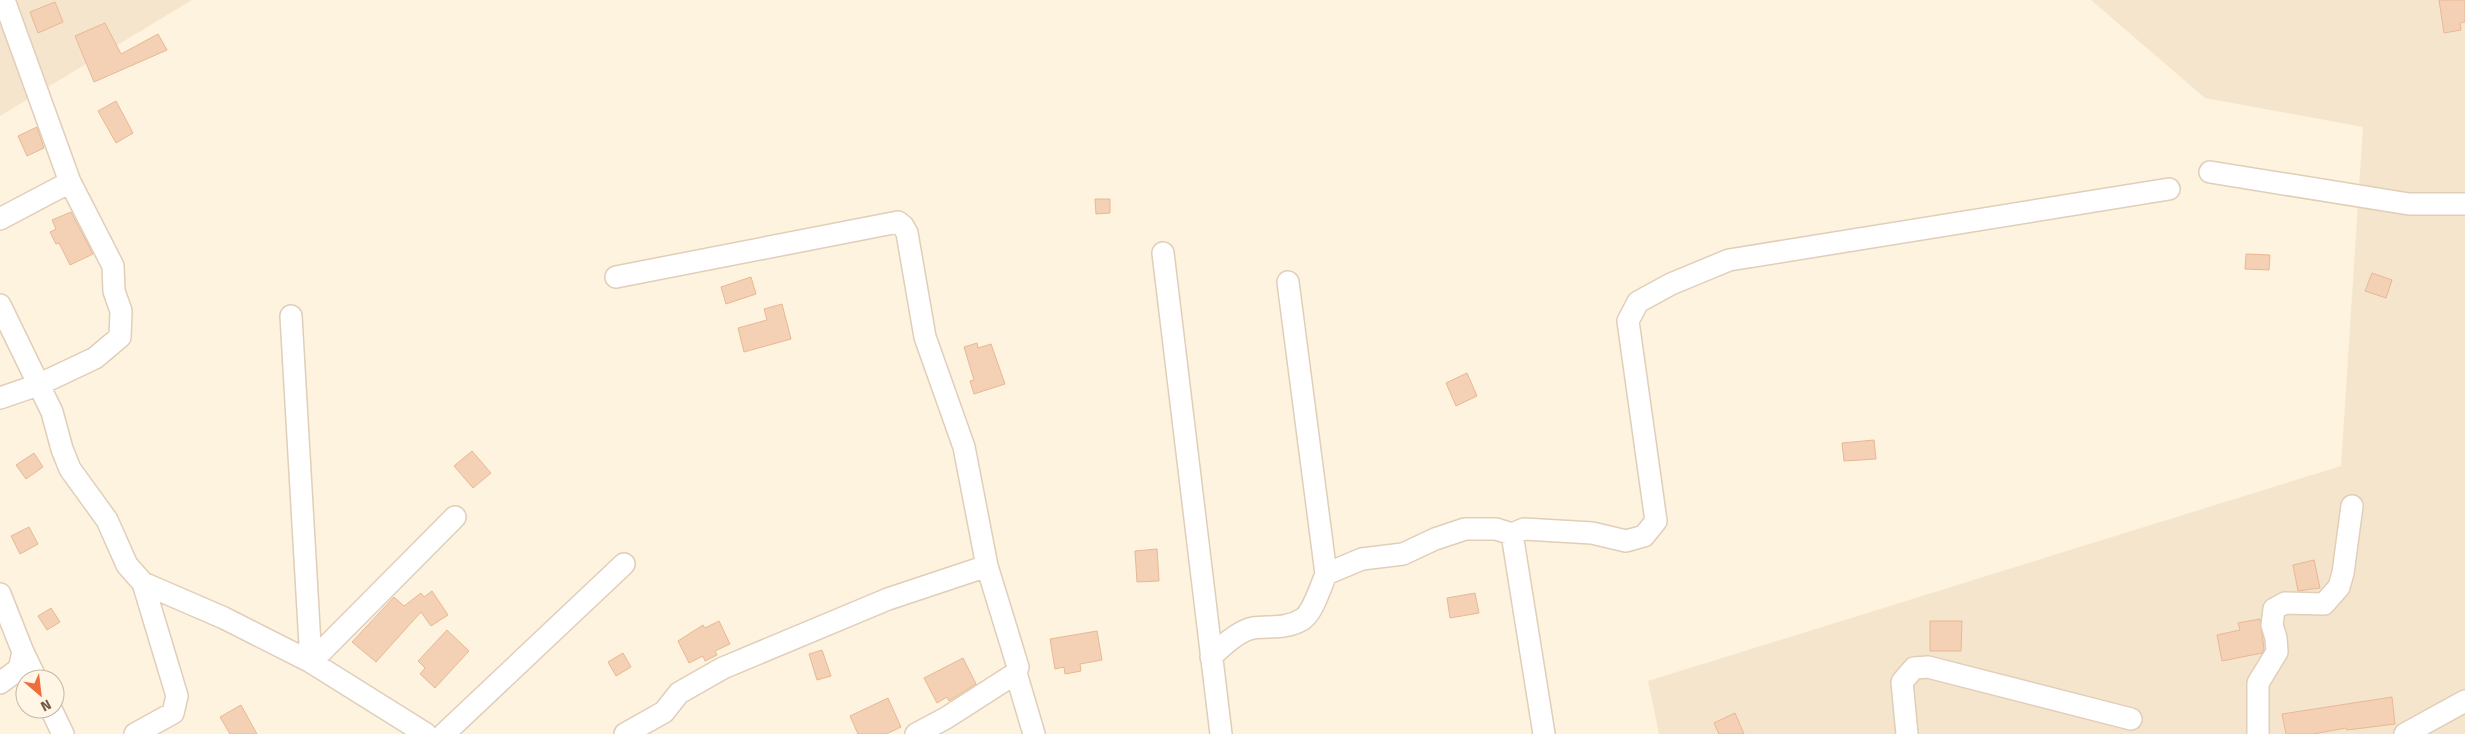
<svg xmlns="http://www.w3.org/2000/svg" width="2465" height="734" font-family="'Fira Sans',sans-serif">
<rect width="100%" height="100%" fill="#fdf3de"/>
<!-- residential -->
<path fill="#f5e5cc" d="M 0,0 L 192,0 L 0,116 Z
M 2091,0 L 2465,0 L 2465,734 L 1659,734 L 1648,681 L 2341,466 L 2363,127 L 2205,98 Z"/>
<!-- building -->
<path fill="#f4d1b4" stroke="#e8b894" d="M 2439,0 L 2465,0 L 2465,22 L 2460,23 L 2461,30 L 2444,33 Z
M 55,2 L 63,22 L 38,33 L 30,12 Z
M 105,23 L 121,54 L 158,34 L 167,50 L 94,82 L 75,36 Z
M 116,101 L 133,133 L 116,143 L 98,111 Z
M 37,127 L 44,148 L 27,156 L 18,136 Z
M 1095,199 L 1110,199 L 1110,213 L 1096,214 Z
M 71,212 L 93,254 L 70,265 L 59,243 L 56,244 L 50,232 L 56,229 L 52,220 Z
M 2246,254 L 2270,255 L 2269,270 L 2245,269 Z
M 2372,273 L 2392,280 L 2386,298 L 2365,291 Z
M 751,277 L 756,294 L 726,304 L 721,287 Z
M 782,304 L 791,339 L 744,352 L 738,328 L 767,320 L 764,309 Z
M 977,343 L 978,348 L 991,344 L 1005,384 L 974,394 L 970,381 L 974,380 L 964,347 Z
M 1467,373 L 1477,396 L 1456,406 L 1446,383 Z
M 1874,440 L 1876,459 L 1844,461 L 1842,443 Z
M 472,451 L 491,473 L 473,488 L 454,466 Z
M 34,453 L 43,467 L 26,479 L 16,465 Z
M 29,527 L 38,544 L 20,554 L 11,536 Z
M 1157,549 L 1159,581 L 1137,582 L 1135,551 Z
M 2314,560 L 2320,588 L 2298,591 L 2293,565 Z
M 432,591 L 448,615 L 431,626 L 421,612 L 376,662 L 352,642 L 394,597 L 404,606 L 421,593 L 424,597 Z
M 1475,593 L 1479,613 L 1450,618 L 1447,598 Z
M 51,608 L 60,622 L 47,630 L 38,616 Z
M 2260,619 L 2264,649 L 2262,653 L 2222,661 L 2217,635 L 2240,630 L 2238,623 Z
M 719,621 L 730,644 L 715,651 L 717,655 L 705,661 L 703,656 L 689,663 L 678,641 L 703,625 L 705,628 Z
M 1930,621 L 1962,621 L 1961,651 L 1930,651 Z
M 447,630 L 469,651 L 435,688 L 420,674 L 425,668 L 418,661 Z
M 1097,631 L 1102,660 L 1080,664 L 1081,671 L 1065,674 L 1064,667 L 1055,669 L 1050,639 Z
M 822,650 L 831,676 L 817,680 L 809,654 Z
M 623,653 L 631,667 L 616,676 L 608,662 Z
M 963,658 L 976,684 L 949,701 L 947,697 L 937,703 L 924,678 Z
M 2392,697 L 2395,724 L 2347,730 L 2346,728 L 2313,734 L 2286,734 L 2282,714 Z
M 888,698 L 901,727 L 886,734 L 858,734 L 850,716 Z
M 241,705 L 257,734 L 230,734 L 220,717 Z
M 1735,713 L 1744,734 L 1719,734 L 1714,723 Z"/>
<g fill="none" stroke-linecap="round" stroke-linejoin="round">
<defs>
<path id="street" d="M 2210,172 L 2409,204 L 2465,204
M 0,219 L 70,182
M 1163,253 L 1221,734
M 616,277 L 898,222 L 903,226 L 907,233 L 925,337 L 964,447 L 987,566 L 1018,667 L 1016,673 L 946,718 L 916,734
M 1288,282 L 1326,574
M 0,305 L 52,412 L 62,449 L 70,469 L 107,520 L 127,565 L 143,583 L 224,618 L 311,662 L 426,734
M 291,316 L 311,662 L 455,517
M 0,398 L 38,385 L 95,358 L 120,337 L 121,311 L 114,291 L 113,266 L 70,182 L 4,0
M 0,594 L 23,652 L 19,669 L 0,683
M 23,652 L 36,679
M 1211,657 C 1222,646 1238,631 1253,628 C 1271,626 1287,629 1303,619 C 1313,612 1321,586 1326,574 L 1362,559 L 1403,554 L 1435,539 L 1465,529 L 1496,529 L 1512,534
M 1016,673 L 1034,734
M 51,709 L 63,734
M 135,734 L 173,713 L 177,696 L 143,583
M 444,734 L 624,564
M 625,734 L 664,712 L 679,693 L 723,668 L 888,599 L 987,566
M 1544,734 L 1512,534 L 1524,529 L 1592,533 L 1626,541 L 1644,536 L 1656,521 L 1628,321 L 1638,302 L 1671,284 L 1729,260 L 2169,189
M 1907,734 L 1902,682 L 1914,668 L 1928,667 L 2131,719
M 2258,734 L 2258,683 L 2277,652 L 2276,638 L 2272,625 L 2274,609 L 2285,603 L 2324,604 L 2339,587 L 2343,573 L 2352,506
M 2405,734 L 2465,701"/>
</defs>
<!-- street casing -->
<use href="#street" stroke="#e1ceba" stroke-width="24"/>
<!-- street -->
<use href="#street" stroke="#fff" stroke-width="21"/>
</g>
<!-- north arrow -->
<g transform="translate(40 694) rotate(152)"><circle r="24" fill="#fff6e5" stroke="#c7b7a5"/>
<path d="M0-4L9 19L0 12L-9 19Z" fill="#ef6c3b"/>
<text y="-8" font-size="14" font-weight="bold" text-anchor="middle" fill="#745845">N</text>
</g>
</svg>
